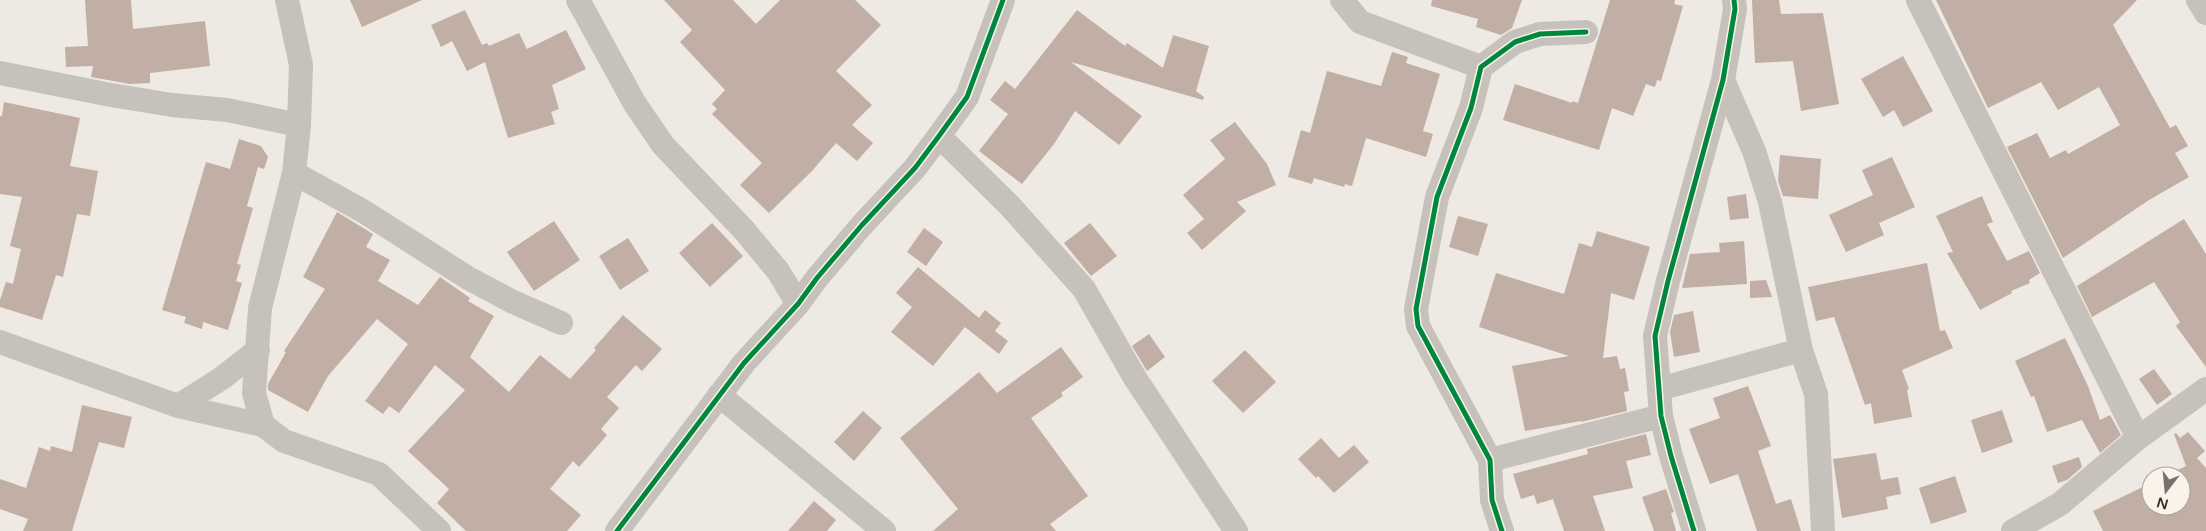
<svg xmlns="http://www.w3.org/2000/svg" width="2206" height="531" font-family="'Varela Round',sans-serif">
<rect width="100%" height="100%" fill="#eee9e2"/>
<!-- building -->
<path fill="#c1aea4" d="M 85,0 L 131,0 L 133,29 L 205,21 L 210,66 L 150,73 L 150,83 L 130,84 L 91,77 L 93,66 L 66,67 L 65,47 L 88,46 Z
M 350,0 L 422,0 L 362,27 Z
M 664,0 L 733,0 L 756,24 L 780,0 L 855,0 L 881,25 L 836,71 L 872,105 L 852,125 L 873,143 L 857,161 L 836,143 L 812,171 L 769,213 L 740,185 L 762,163 L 712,114 L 717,109 L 712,104 L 725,90 L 680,42 L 692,30 Z
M 1432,0 L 1522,0 L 1512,28 L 1501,35 L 1476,27 L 1478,19 L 1431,6 Z
M 1610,0 L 1675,0 L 1674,4 L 1683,6 L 1661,81 L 1657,80 L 1655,87 L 1646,84 L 1633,116 L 1612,108 L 1599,150 L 1503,120 L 1515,84 L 1572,103 L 1572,101 L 1578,103 Z
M 1752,0 L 1779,0 L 1781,14 L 1823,13 L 1839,104 L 1801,111 L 1793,61 L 1755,63 Z
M 1936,0 L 2137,0 L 2113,25 L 2170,128 L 2176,125 L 2188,146 L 2175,153 L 2189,177 L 2149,200 L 2063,258 L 2007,147 L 2037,133 L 2050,158 L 2066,150 L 2068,154 L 2120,125 L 2099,87 L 2058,110 L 2041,82 L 1988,108 Z
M 465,10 L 482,45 L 487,43 L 489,46 L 519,33 L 527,49 L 566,30 L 586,69 L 552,85 L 559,109 L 551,112 L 555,124 L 508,138 L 485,62 L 467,71 L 452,41 L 441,47 L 431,25 Z
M 1077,10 L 1125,46 L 1127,43 L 1163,68 L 1173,35 L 1209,46 L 1196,91 L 1204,97 L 1203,100 L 1071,62 L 1142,116 L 1119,145 L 1075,111 L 1054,144 L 1022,184 L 979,151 L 1008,114 L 990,100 L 1005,81 L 1015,89 Z
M 1392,52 L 1408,57 L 1406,63 L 1440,74 L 1423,131 L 1433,134 L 1426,157 L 1366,138 L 1352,186 L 1345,184 L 1344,187 L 1314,178 L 1312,184 L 1288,177 L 1301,130 L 1310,133 L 1327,71 L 1381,86 Z
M 1903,56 L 1933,111 L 1903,127 L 1894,110 L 1883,117 L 1861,79 Z
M 4,102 L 80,118 L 70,166 L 98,171 L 90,216 L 77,214 L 63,277 L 56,275 L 42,320 L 0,307 L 0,300 L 6,282 L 13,284 L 21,249 L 10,246 L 22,197 L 0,194 L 0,116 L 2,116 Z
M 1235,122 L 1267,164 L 1276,185 L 1237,202 L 1246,211 L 1202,250 L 1187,233 L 1204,219 L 1183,195 L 1225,159 L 1210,140 Z
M 239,139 L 261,146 L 268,157 L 264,169 L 258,167 L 247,206 L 253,208 L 237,264 L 241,265 L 236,281 L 242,283 L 228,330 L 203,322 L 202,329 L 184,323 L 186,317 L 162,310 L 206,162 L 230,169 Z
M 1780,155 L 1821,159 L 1818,199 L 1783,196 L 1778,181 Z
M 1892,157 L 1915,207 L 1879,223 L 1884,235 L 1846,252 L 1829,215 L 1873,195 L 1862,170 Z
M 1746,194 L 1749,218 L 1730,220 L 1727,197 Z
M 1982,196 L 1993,222 L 1987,224 L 2007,261 L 2029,251 L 2040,273 L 2029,280 L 2030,283 L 2011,291 L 2012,293 L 1980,310 L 1947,253 L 1953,252 L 1936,216 Z
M 337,212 L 373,234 L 366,247 L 390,260 L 378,281 L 418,305 L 440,277 L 470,298 L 468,301 L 494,316 L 470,357 L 509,392 L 540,355 L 570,379 L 596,350 L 594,348 L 623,315 L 662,349 L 642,371 L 636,365 L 607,397 L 619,408 L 601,429 L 607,435 L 579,467 L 573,461 L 550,489 L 581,515 L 567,531 L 466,531 L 437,503 L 449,489 L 408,451 L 465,390 L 435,365 L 399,413 L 389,406 L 383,414 L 365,401 L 408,344 L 377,319 L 328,376 L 308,412 L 268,390 L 268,384 L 286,352 L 284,351 L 325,289 L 303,277 Z
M 1458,216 L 1488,224 L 1478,256 L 1449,247 Z
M 2184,219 L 2206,254 L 2206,367 L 2176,326 L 2180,322 L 2154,282 L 2092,317 L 2077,286 Z
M 554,221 L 580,260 L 534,291 L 507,252 Z
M 712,223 L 743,256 L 710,287 L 679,253 Z
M 1090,223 L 1117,256 L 1091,276 L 1064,243 Z
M 924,228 L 943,242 L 926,266 L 907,252 Z
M 1597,231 L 1650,247 L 1634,300 L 1611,293 L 1603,358 L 1617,356 L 1620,369 L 1625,368 L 1629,391 L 1624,392 L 1627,411 L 1581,422 L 1581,421 L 1525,431 L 1512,366 L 1569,356 L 1479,327 L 1496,273 L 1564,294 L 1579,243 L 1592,247 Z
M 628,238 L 649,271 L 620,290 L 599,256 Z
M 1744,241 L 1747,284 L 1682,288 L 1690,254 L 1720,252 L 1719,243 Z
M 1927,263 L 1940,331 L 1945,330 L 1953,348 L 1902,370 L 1909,389 L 1907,390 L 1912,417 L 1874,424 L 1871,403 L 1865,405 L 1834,317 L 1816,321 L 1808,287 Z
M 918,267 L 979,318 L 985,310 L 1001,323 L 995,331 L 1008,341 L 999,354 L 965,327 L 933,366 L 891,332 L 912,307 L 896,293 Z
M 1766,280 L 1772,297 L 1750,298 L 1750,281 Z
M 1693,311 L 1700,352 L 1674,357 L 1670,332 L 1674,315 Z
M 1149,334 L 1165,357 L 1147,371 L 1132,346 Z
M 2065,338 L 2088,386 L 2100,420 L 2110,415 L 2121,435 L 2100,453 L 2082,420 L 2047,432 L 2034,396 L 2031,397 L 2015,361 Z
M 1061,347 L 1083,377 L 1061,393 L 1063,396 L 1031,418 L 1088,496 L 1050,524 L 1056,531 L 933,531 L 958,509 L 900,438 L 979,372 L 997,393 Z
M 1245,350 L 1276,382 L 1243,413 L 1212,381 Z
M 2154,369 L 2172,394 L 2157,405 L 2139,379 Z
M 1748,386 L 1771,446 L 1758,451 L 1776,504 L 1791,499 L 1801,531 L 1757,531 L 1738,474 L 1710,484 L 1689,429 L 1720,418 L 1713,398 Z
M 82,405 L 132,417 L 124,448 L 99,442 L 72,531 L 23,531 L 28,519 L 0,509 L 0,479 L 26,488 L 39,447 L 50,451 L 51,446 L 72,452 Z
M 2002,410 L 2013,442 L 1982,453 L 1971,420 Z
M 863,411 L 882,428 L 854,461 L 834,442 Z
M 2188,432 L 2205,451 L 2197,458 L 2206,468 L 2206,531 L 2103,531 L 2093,511 L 2151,483 L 2151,506 L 2181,506 L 2181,476 L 2165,476 L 2186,466 L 2174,434 L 2176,433 L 2180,438 Z
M 1646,434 L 1651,455 L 1626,461 L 1633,488 L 1593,496 L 1605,531 L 1564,531 L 1553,499 L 1537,504 L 1534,495 L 1521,499 L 1513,474 L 1588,454 L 1587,449 Z
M 1321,438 L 1339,458 L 1354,445 L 1369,462 L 1334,493 L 1318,476 L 1316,478 L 1298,459 Z
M 1876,453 L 1881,480 L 1898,477 L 1901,494 L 1886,497 L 1888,509 L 1842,518 L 1833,459 Z
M 2079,457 L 2082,467 L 2067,480 L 2058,483 L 2052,466 Z
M 1955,476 L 1967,512 L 1931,524 L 1919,488 Z
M 1666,489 L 1674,512 L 1671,513 L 1676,531 L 1654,531 L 1642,497 Z
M 814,501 L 836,520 L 827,531 L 788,531 Z"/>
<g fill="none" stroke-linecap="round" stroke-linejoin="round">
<!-- minor -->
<path stroke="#c7c1bb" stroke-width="24" d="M 578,0 L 635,104 L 663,145 L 743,229 L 778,271 L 798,304
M 1342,0 L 1360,22 L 1481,67
M 1918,0 L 2138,438
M 2198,0 L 2206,13
M 0,73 L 111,95 L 172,105 L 227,110 L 299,125
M 1723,80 L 1754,151 L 1770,202 L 1801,350 L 1816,394 L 1823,531
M 939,136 L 1010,206 L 1084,289 L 1135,378 L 1236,531
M 294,173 L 363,211 L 468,278 L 511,301 L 561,323
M 0,342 L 178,406 L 263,425 L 284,441 L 379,474 L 439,531
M 1659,389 L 1801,350
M 719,395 L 884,531
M 178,406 L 222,378 L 258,350
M 263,425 L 254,393 L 260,308 L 294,173 L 299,125 L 301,65 L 287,0
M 1490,460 L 1661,416
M 617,531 L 744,363 L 798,304 L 817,278 L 862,225 L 915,168 L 939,136 L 967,97 L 1003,0
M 1502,531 L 1492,500 L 1490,460 L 1418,326 L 1416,309 L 1437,197 L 1471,108 L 1481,67 L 1515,42 L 1540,34 L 1586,32
M 1694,531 L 1671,456 L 1661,416 L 1655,336 L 1668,281 L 1723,80 L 1735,9 L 1734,0
M 2013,531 L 2060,504 L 2138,438 L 2206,389"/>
<defs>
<path id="cycleway" d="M 617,531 L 744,363 L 798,304 L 817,278 L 862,225 L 915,168 L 939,136 L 967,97 L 1003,0
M 1502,531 L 1492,500 L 1490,460 L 1418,326 L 1416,309 L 1437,197 L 1471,108 L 1481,67 L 1515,42 L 1540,34 L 1586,32
M 1694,531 L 1671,456 L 1661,416 L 1655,336 L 1668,281 L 1723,80 L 1735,9 L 1734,0"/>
</defs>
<!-- cycleway casing -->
<use href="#cycleway" stroke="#faf3ea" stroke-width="8"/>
<!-- cycleway -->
<use href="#cycleway" stroke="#00873e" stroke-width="5"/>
</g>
<!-- north arrow -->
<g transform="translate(2166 491) rotate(196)"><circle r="24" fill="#faf3ea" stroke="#aca59d"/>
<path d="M0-4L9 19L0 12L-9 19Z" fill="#78706a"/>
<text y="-8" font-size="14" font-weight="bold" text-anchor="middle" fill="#382f29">N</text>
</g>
</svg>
